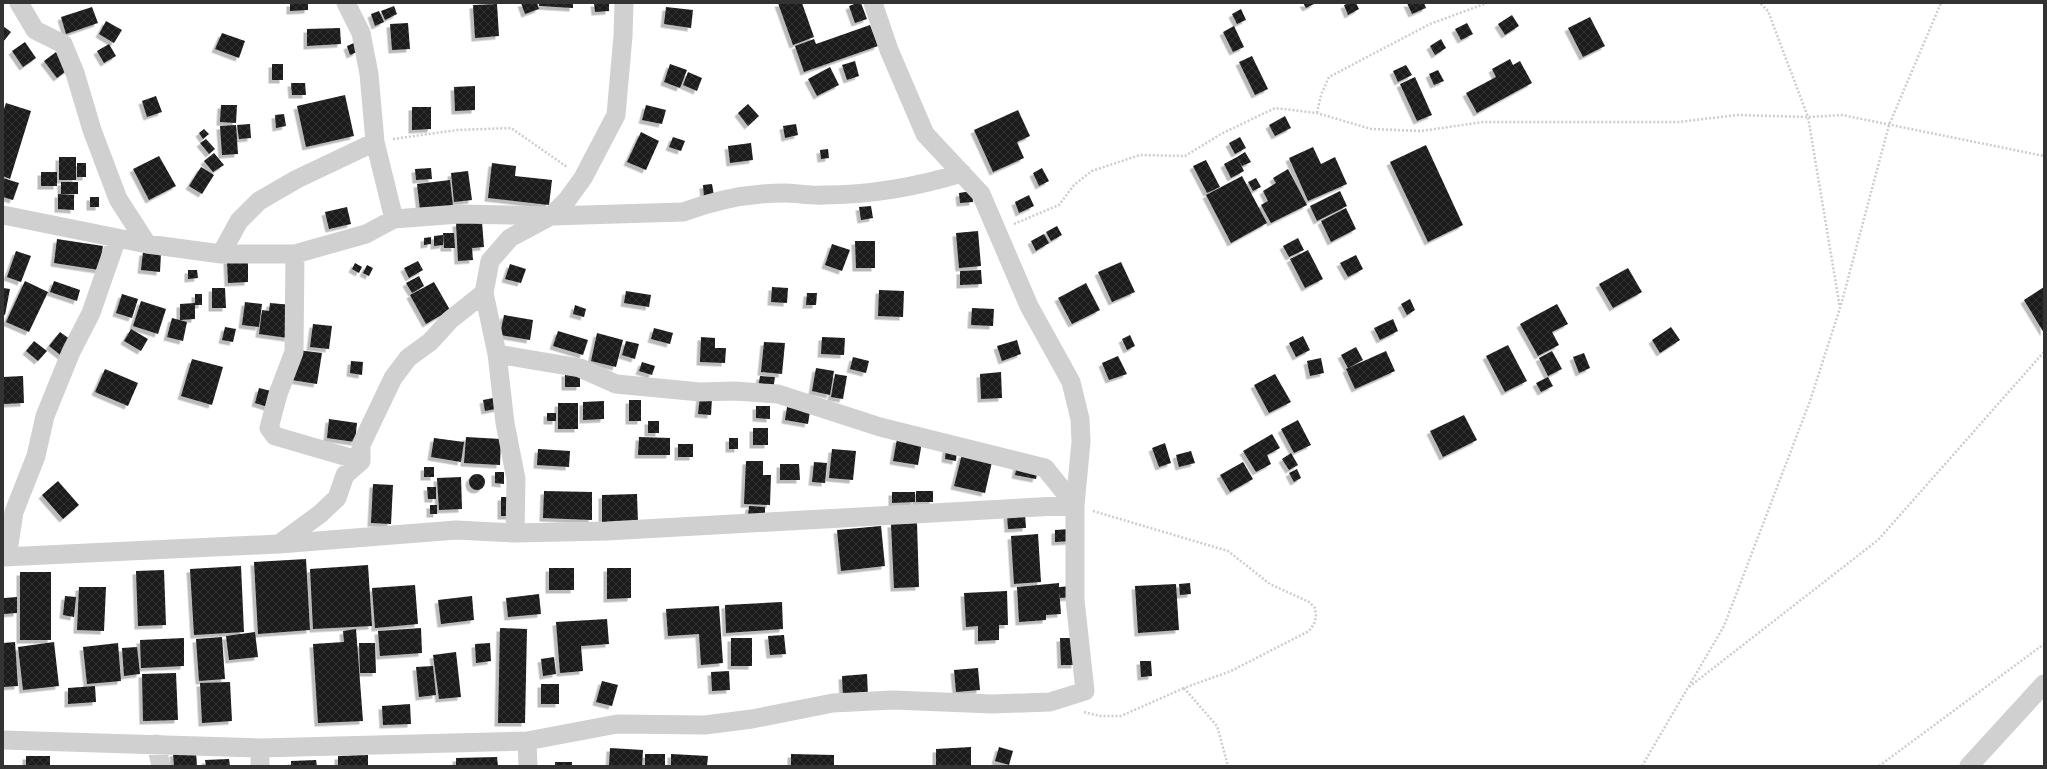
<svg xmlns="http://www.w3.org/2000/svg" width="2047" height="769" font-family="Rubik,sans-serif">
<defs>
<pattern id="building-cross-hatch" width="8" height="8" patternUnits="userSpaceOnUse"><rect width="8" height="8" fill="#1a1a1a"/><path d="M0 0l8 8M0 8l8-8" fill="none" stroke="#333"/></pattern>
<filter id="shadow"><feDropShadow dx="-3.5" dy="3.5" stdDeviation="0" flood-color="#0004"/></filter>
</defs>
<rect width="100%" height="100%" fill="#fff"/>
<!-- building -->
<path fill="url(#building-cross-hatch)" filter="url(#shadow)" d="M 290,3 L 308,3 L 308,10 L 290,11 Z
M 521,3 L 537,3 L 539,9 L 525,14 Z
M 539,3 L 573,3 L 573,8 L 539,6 Z
M 594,3 L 609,3 L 609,11 L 595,12 Z
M 778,3 L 802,3 L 814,37 L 793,45 Z
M 857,3 L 861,3 L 867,19 L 855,23 L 849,6 Z
M 1303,3 L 1316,3 L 1306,8 Z
M 1349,3 L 1356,3 L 1359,9 L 1348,15 L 1344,5 Z
M 1407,3 L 1424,3 L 1426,8 L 1412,14 Z
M 497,4 L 499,36 L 475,38 L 473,5 Z
M 394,6 L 397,14 L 385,20 L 381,11 Z
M 92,7 L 98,23 L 66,34 L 61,17 Z
M 666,7 L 693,10 L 691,28 L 664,24 Z
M 1241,9 L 1246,20 L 1237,24 L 1232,14 Z
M 379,11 L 384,22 L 375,26 L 371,14 Z
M 1512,15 L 1519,26 L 1505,35 L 1498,24 Z
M 1590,17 L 1605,46 L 1583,57 L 1568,28 Z
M 106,21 L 122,30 L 114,43 L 99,34 Z
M 408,23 L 410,49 L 392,50 L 390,24 Z
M 1467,23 L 1473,34 L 1461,40 L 1455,29 Z
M 870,25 L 878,46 L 804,72 L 795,46 L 814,39 L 816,44 Z
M 3,26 L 11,32 L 3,42 Z
M 1234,26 L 1244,47 L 1233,52 L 1223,32 Z
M 340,28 L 341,44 L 307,46 L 307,29 Z
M 222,33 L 245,41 L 239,58 L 215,49 Z
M 1441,39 L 1446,48 L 1435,55 L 1430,46 Z
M 25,42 L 36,58 L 23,67 L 12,51 Z
M 354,43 L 357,52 L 350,55 L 347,46 Z
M 109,44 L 116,56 L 104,63 L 97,51 Z
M 56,52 L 69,69 L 57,78 L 44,61 Z
M 1252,56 L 1268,89 L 1255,95 L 1239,62 Z
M 1510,59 L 1513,65 L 1520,61 L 1532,83 L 1477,113 L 1466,93 L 1496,77 L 1492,69 Z
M 855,61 L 859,76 L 847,80 L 842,65 Z
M 272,64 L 283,64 L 283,80 L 272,80 Z
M 670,64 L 687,70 L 680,88 L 664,82 Z
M 1406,65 L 1412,75 L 1398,82 L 1393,71 Z
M 830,67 L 839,85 L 817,96 L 808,79 Z
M 1438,70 L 1444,81 L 1434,85 L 1429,74 Z
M 688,72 L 702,78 L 697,91 L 683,85 Z
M 1415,77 L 1432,115 L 1417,121 L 1400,84 Z
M 291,83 L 305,83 L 306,95 L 292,95 Z
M 475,86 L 475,110 L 455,111 L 454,87 Z
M 345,95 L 354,136 L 306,147 L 297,106 Z
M 156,96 L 162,112 L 147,117 L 142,101 Z
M 6,103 L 31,111 L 10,179 L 3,176 L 3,112 Z
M 748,104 L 759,116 L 748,126 L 738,113 Z
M 221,105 L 237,105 L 236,123 L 220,122 Z
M 646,105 L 666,110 L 662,124 L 642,120 Z
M 412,107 L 431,107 L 431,129 L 412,130 Z
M 1018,110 L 1030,136 L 1017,142 L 1024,158 L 993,172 L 974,130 Z
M 284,114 L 286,126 L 276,128 L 275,115 Z
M 1285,116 L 1291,128 L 1275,136 L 1269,125 Z
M 250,124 L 251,138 L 239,139 L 237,125 Z
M 796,124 L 798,135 L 785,138 L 783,126 Z
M 236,125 L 238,154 L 222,155 L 220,126 Z
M 204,129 L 209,134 L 203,139 L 199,133 Z
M 641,132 L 659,141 L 646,170 L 627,162 Z
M 673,137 L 685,141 L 681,151 L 669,147 Z
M 1240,137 L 1246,148 L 1235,154 L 1229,143 Z
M 206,139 L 215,149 L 209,154 L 200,143 Z
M 751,143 L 753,160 L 730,163 L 728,146 Z
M 1426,145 L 1463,225 L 1428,242 L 1390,162 Z
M 1313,147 L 1321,164 L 1335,157 L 1347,184 L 1308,201 L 1289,158 Z
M 828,149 L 829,158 L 821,159 L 820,150 Z
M 1245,152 L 1251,162 L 1242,166 L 1237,157 Z
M 214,153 L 224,165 L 213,172 L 204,161 Z
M 159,156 L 176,186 L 149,200 L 133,169 Z
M 59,157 L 76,157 L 76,180 L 59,180 Z
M 1237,157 L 1244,171 L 1231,178 L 1224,164 Z
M 1206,160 L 1220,187 L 1207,193 L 1193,166 Z
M 77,163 L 86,163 L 86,177 L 77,177 Z
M 492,163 L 516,166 L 515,176 L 552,180 L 549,205 L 488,198 Z
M 201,167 L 214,175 L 202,194 L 189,186 Z
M 431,168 L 432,179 L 416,180 L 415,169 Z
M 1042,168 L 1049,181 L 1039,186 L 1033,173 Z
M 1288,169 L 1307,205 L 1271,223 L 1261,205 L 1268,201 L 1263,191 L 1276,183 L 1273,178 Z
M 468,171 L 472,200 L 454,202 L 451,173 Z
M 41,172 L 57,172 L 57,186 L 41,186 Z
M 1242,176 L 1267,223 L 1231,243 L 1206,195 Z
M 3,178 L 19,183 L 13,200 L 3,197 Z
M 1256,178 L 1261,187 L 1253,191 L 1248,182 Z
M 450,180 L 453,206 L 420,210 L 417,184 Z
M 61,182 L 78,182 L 78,194 L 61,194 Z
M 712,184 L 714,196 L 704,197 L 703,185 Z
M 972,191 L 973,202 L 960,203 L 959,193 Z
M 1340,191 L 1347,206 L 1317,221 L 1310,206 Z
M 58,194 L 74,195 L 74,210 L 58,209 Z
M 1029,195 L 1034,206 L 1019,213 L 1015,202 Z
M 90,197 L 99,197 L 99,207 L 90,207 Z
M 871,206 L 873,218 L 861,220 L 859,207 Z
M 347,207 L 351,224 L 329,229 L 325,212 Z
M 1346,208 L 1356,229 L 1331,242 L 1321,221 Z
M 482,222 L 484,247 L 472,248 L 473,260 L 458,261 L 456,223 Z
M 1057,226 L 1062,235 L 1051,241 L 1046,232 Z
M 978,231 L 981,266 L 959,268 L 956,233 Z
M 443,233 L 454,233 L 455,248 L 444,248 Z
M 1044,234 L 1049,243 L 1036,251 L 1031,241 Z
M 443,235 L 443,245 L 434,246 L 434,236 Z
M 431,237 L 431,244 L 424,245 L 424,238 Z
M 1298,238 L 1304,250 L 1289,257 L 1283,246 Z
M 57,239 L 103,246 L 99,270 L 54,263 Z
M 855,241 L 875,241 L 875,268 L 856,268 Z
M 832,244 L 850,250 L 842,271 L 825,265 Z
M 1308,250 L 1323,279 L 1305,288 L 1290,259 Z
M 16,251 L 31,256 L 21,282 L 7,277 Z
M 143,252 L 161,253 L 160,272 L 141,270 Z
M 1356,255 L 1363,269 L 1348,277 L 1340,263 Z
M 248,259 L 248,282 L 228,283 L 227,260 Z
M 418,261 L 423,270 L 409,278 L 404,268 Z
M 1121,262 L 1135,292 L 1112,302 L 1098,272 Z
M 355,263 L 362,267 L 359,273 L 352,269 Z
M 510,264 L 526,269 L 521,283 L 505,279 Z
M 367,265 L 373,268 L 369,276 L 363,273 Z
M 1628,268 L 1642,292 L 1613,308 L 1599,284 Z
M 188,270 L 197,270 L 198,278 L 188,279 Z
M 981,270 L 982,284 L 960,285 L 960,271 Z
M 419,276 L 424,286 L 412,293 L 406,283 Z
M 25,281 L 48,292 L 29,332 L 6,322 Z
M 54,281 L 80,290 L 77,301 L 50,292 Z
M 434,282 L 450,310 L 426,324 L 410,295 Z
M 1086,283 L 1100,310 L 1072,324 L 1058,298 Z
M 772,287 L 788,288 L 787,303 L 771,302 Z
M 2044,287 L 2044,333 L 2024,300 Z
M 3,288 L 10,289 L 5,315 L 3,314 Z
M 212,288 L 225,288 L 226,308 L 212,308 Z
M 879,290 L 904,291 L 903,317 L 878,316 Z
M 626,291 L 651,295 L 649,307 L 624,303 Z
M 807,293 L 817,293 L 816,305 L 806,305 Z
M 122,294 L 138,299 L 132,318 L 116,313 Z
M 195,294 L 202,294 L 202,305 L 195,305 L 195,319 L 180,320 L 180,304 L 195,303 Z
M 1410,299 L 1415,310 L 1407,315 L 1401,304 Z
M 141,301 L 166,309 L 158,334 L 133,326 Z
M 245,302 L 262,304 L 259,327 L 242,325 Z
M 270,303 L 292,305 L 288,338 L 259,334 L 262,310 L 269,311 Z
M 1557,304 L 1568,324 L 1552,332 L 1559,345 L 1538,356 L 1520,324 Z
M 575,305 L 586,309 L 584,317 L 573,314 Z
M 972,308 L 994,309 L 993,326 L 971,325 Z
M 504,315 L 533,320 L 530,340 L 500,335 Z
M 172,318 L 187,322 L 183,341 L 167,337 Z
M 1393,319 L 1398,331 L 1380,340 L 1374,328 Z
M 313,324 L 332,326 L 329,349 L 310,347 Z
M 225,327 L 236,329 L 233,342 L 222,340 Z
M 1671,327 L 1680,340 L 1660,353 L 1652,340 Z
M 654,328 L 673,333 L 670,344 L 651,339 Z
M 131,329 L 148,339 L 141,351 L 124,341 Z
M 558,331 L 588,340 L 583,355 L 553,346 Z
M 60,332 L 74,342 L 63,357 L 49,346 Z
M 597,333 L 623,340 L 616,367 L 591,361 Z
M 1130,335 L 1135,346 L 1127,350 L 1122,339 Z
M 1303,336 L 1310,350 L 1296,357 L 1289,343 Z
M 701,337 L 715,338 L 715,348 L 726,348 L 725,363 L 700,362 Z
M 822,337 L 845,338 L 844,355 L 821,354 Z
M 1017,340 L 1021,354 L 1002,361 L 997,346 Z
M 34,341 L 47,351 L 38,361 L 26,351 Z
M 626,341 L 639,344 L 635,359 L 622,355 Z
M 764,342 L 785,343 L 782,374 L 761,372 Z
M 1508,345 L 1527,381 L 1505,392 L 1486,356 Z
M 1356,347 L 1363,360 L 1348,368 L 1341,355 Z
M 297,350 L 322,353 L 317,384 L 292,380 Z
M 1386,351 L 1395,371 L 1355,389 L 1346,369 Z
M 1552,351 L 1562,369 L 1548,376 L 1539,358 Z
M 1584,353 L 1590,368 L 1579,373 L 1573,357 Z
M 1118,356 L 1127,374 L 1109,380 L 1102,363 Z
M 853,357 L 869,361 L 866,373 L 850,369 Z
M 1321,358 L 1324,373 L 1310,376 L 1307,361 Z
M 192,359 L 223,367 L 212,405 L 181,396 Z
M 351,361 L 363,362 L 362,375 L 350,373 Z
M 642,362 L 655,366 L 652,375 L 639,371 Z
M 816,368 L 834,371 L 830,395 L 812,391 Z
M 105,369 L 138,383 L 128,406 L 95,392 Z
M 1001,372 L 1002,398 L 981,399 L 980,374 Z
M 565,373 L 580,373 L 580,387 L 565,387 Z
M 835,374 L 847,376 L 843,399 L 831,397 Z
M 1275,374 L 1291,402 L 1269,413 L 1254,385 Z
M 23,376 L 24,403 L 3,404 L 3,377 Z
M 760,376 L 775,377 L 773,390 L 758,389 Z
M 1548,377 L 1553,386 L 1541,392 L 1536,383 Z
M 259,388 L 275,392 L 271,408 L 255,403 Z
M 700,396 L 712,398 L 711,415 L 698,414 Z
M 498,397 L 500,408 L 485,411 L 483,400 Z
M 629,400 L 641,400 L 641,421 L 629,421 Z
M 604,401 L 604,419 L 583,420 L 583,402 Z
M 558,403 L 578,403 L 578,429 L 558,429 Z
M 756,406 L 770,406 L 770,419 L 756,418 Z
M 787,407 L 810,411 L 808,424 L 785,420 Z
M 547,413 L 556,413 L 556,421 L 547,421 Z
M 1464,415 L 1477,440 L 1443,457 L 1430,431 Z
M 329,419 L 357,423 L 355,442 L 327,438 Z
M 1298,420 L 1311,445 L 1294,453 L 1281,429 Z
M 648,421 L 659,421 L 659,433 L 648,433 Z
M 753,428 L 768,428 L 768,445 L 753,445 Z
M 1272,434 L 1280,448 L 1267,455 L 1271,464 L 1256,472 L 1243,451 Z
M 466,437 L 501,439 L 500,465 L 464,463 Z
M 639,437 L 670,438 L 670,455 L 638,455 Z
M 434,438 L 464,442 L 461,462 L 431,457 Z
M 729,438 L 738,438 L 738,449 L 729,449 Z
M 897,439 L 922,442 L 918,465 L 893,461 Z
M 1165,443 L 1171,463 L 1159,467 L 1152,448 Z
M 678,444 L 693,444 L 693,457 L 678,457 Z
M 946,448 L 957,449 L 956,461 L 945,459 Z
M 538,449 L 570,451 L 569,467 L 537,465 Z
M 832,449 L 856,451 L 853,480 L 829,478 Z
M 1191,451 L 1195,463 L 1179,467 L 1176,455 Z
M 1291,453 L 1298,465 L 1289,470 L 1282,459 Z
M 962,454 L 992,462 L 985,493 L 954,486 Z
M 746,461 L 763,461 L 763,475 L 771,475 L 770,505 L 744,504 Z
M 814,462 L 827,463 L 825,483 L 812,482 Z
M 1243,462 L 1253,479 L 1230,492 L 1220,475 Z
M 780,464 L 799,464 L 800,480 L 780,480 Z
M 1017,465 L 1038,470 L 1036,479 L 1015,475 Z
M 424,467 L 434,467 L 434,477 L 424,477 Z
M 1297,469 L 1301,478 L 1294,482 L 1289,473 Z
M 495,472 L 504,472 L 504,484 L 495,483 Z
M469 482a8 8 0 1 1 16 0a8 8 0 1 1-16 0Z
M 461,477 L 462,509 L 439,510 L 437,478 Z
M 58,481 L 79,505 L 63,519 L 42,495 Z
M 373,484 L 393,485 L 391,524 L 371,523 Z
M 427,487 L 436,487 L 436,499 L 428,499 Z
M 544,491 L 592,492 L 592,520 L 543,518 Z
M 916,491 L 933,491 L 933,502 L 916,502 Z
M 892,492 L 915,492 L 915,502 L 892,503 Z
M 637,494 L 638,523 L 602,524 L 602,495 Z
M 501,497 L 511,497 L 510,516 L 501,516 Z
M 430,505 L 437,505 L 437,514 L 430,514 Z
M 749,506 L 765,507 L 765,517 L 748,517 Z
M 1025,514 L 1026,528 L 1008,529 L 1007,515 Z
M 917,523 L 919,587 L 894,588 L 891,524 Z
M 881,526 L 885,566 L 841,571 L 837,530 Z
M 1070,529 L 1071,541 L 1055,542 L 1055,530 Z
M 1038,534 L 1041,582 L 1014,584 L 1011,536 Z
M 306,559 L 310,630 L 258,634 L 254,562 Z
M 368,565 L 372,626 L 313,629 L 310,569 Z
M 241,566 L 244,632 L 194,635 L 190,569 Z
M 549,568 L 574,568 L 574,590 L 549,590 Z
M 607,568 L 631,568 L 631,598 L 607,599 Z
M 164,570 L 166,625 L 138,626 L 136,571 Z
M 20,572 L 51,572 L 51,640 L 20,640 Z
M 1059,583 L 1059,587 L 1072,586 L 1073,597 L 1060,598 L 1059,589 L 1061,614 L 1046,615 L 1046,620 L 1019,622 L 1017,587 Z
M 1190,583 L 1191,594 L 1180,595 L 1179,584 Z
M 1176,584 L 1179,630 L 1138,633 L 1135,586 Z
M 415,585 L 418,624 L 375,628 L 372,588 Z
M 79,587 L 106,587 L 104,631 L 77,630 Z
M 1007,591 L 1008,625 L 999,625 L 999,640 L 978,641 L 978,626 L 966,627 L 964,593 Z
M 539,594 L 541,614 L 508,617 L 506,598 Z
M 65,596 L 76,597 L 74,617 L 63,615 Z
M 472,596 L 474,620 L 441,624 L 438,600 Z
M 17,597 L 17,613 L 4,614 L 4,598 Z
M 782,602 L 783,629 L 726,633 L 725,605 Z
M 719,606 L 723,663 L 701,665 L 699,634 L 668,636 L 666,609 Z
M 607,619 L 609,644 L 581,646 L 583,671 L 560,673 L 556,622 Z
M 421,628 L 422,653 L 380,656 L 378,631 Z
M 500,628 L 527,629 L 525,723 L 498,723 Z
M 356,629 L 363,721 L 318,723 L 313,644 L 344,642 L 343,631 Z
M 255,632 L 258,657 L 229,660 L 226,636 Z
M 784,635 L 786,654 L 770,655 L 768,636 Z
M 222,637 L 225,679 L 199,681 L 196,639 Z
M 184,638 L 184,666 L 141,668 L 140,640 Z
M 731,638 L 752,638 L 752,666 L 731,666 Z
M 1060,638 L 1074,638 L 1075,665 L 1061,665 Z
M 15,642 L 18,686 L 3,687 L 3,643 Z
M 54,642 L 59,686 L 23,690 L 18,647 Z
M 118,643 L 121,681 L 87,684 L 83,647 Z
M 359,643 L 375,643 L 376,673 L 360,673 Z
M 490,643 L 491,661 L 476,663 L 475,644 Z
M 137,647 L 140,674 L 124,676 L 122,648 Z
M 456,652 L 461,697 L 439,699 L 433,655 Z
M 554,657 L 556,674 L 543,676 L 541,659 Z
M 1140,661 L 1151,661 L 1152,676 L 1141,677 Z
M 433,666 L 436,695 L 419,697 L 416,667 Z
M 978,668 L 980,690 L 956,692 L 954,670 Z
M 729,671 L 730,690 L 712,691 L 711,672 Z
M 176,673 L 178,720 L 143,721 L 142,674 Z
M 867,674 L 868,696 L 843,697 L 842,676 Z
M 602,681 L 618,685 L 612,706 L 596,702 Z
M 230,682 L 232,721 L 202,723 L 200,683 Z
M 541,684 L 559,684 L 559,704 L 541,704 Z
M 95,686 L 96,702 L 68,704 L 68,688 Z
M 410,704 L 411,724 L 383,725 L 382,706 Z
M 971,747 L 971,766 L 936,766 L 936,749 Z
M 999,747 L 1013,751 L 1009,765 L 995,761 Z
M 610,748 L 643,750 L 642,766 L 609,766 Z
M 196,752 L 197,766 L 174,766 L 173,753 Z
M 645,754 L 665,754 L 665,766 L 645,766 Z
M 671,754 L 708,756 L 707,766 L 671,766 Z
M 791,754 L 834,755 L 834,766 L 791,766 Z
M 368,755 L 368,766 L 338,766 L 338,756 Z
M 26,756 L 50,756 L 50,766 L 26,766 Z
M 497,757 L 498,766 L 456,766 L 456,758 Z
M 229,759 L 230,766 L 206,766 L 205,760 Z
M 316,760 L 317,766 L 291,766 L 291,761 Z
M 555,762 L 572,762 L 572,766 L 555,766 Z"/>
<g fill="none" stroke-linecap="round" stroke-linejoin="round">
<!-- path -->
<path stroke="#cdcdcd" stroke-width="2.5" stroke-dasharray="2 2" stroke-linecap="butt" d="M 1317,113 L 1321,95 L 1329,77 L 1430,24 L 1487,3
M 393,139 L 457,130 L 511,128 L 567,167
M 1014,224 L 1059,205 L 1074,185 L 1092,171 L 1140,155 L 1185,156 L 1221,134 L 1275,108 L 1317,113 L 1371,129 L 1421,131 L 1483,122 L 1679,122 L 1737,115 L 1808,117 L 1842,115 L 2044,156
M 1841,305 L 1889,125 L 1941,3
M 1093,511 L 1228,551 L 1270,584 L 1309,602 L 1315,608 L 1316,617 L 1314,624 L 1309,631 L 1231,671 L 1184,688 L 1217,726 L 1228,766
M 1689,687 L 1878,540 L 2044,352
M 1084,712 L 1100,716 L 1121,716 L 1184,688
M 1642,766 L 1724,626 L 1810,401 L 1840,308 L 1808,117 L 1768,11 L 1760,3
M 1879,766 L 2044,644"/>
<!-- minor -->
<path stroke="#d0d0d0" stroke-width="19" d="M 19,3 L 35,30 L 63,44 L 75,73 L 92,130 L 118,199 L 147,244
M 346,3 L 361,33 L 369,74 L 375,142 L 394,219
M 3,215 L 147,244 L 221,254 L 295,254 L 366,234 L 394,219 L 459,214 L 551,216 L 683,212 C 716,200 749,193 784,193 C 797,193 811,196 824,195 C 871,195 916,187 962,173
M 221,254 L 239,221 L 259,201 L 297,179 L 375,142
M 295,254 L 294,352 L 278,394 L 269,428 L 275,436 L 361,461
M 484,293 L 497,354 L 505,423 L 516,479 L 515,533
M 497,354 L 580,368 L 616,384 L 700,392 L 734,391 L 778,394 L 880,427 L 1045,468 L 1075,505
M 279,544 L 320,514 L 337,498 L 345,475 L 361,461 L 361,445 L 393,378 L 408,358 L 430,342 L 450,320 L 484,293 L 490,261 L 510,238 L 551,216 L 567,200 L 583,178 L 616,115 L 623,36 L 624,3
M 3,557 L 279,544 L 456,530 L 515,533 L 607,531 L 1075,505
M 7,557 L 14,512 L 36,456 L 45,416 L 71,352 L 91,313 L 117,238
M 3,740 L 260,748 L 527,741 L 617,724 L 705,725 L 752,719 L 833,703 L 893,700 L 992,704 L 1050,702 L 1085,691 L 1075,600 L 1075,505 L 1081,442 L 1080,419 L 1071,382 L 1029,306 L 981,194 L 925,134 L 889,50 L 873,3
M 527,741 L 528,766
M 156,744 L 161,766
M 260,766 L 260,748
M 1969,766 L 2044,684"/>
</g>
<!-- border -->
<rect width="2047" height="769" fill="none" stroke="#333333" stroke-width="8"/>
</svg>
